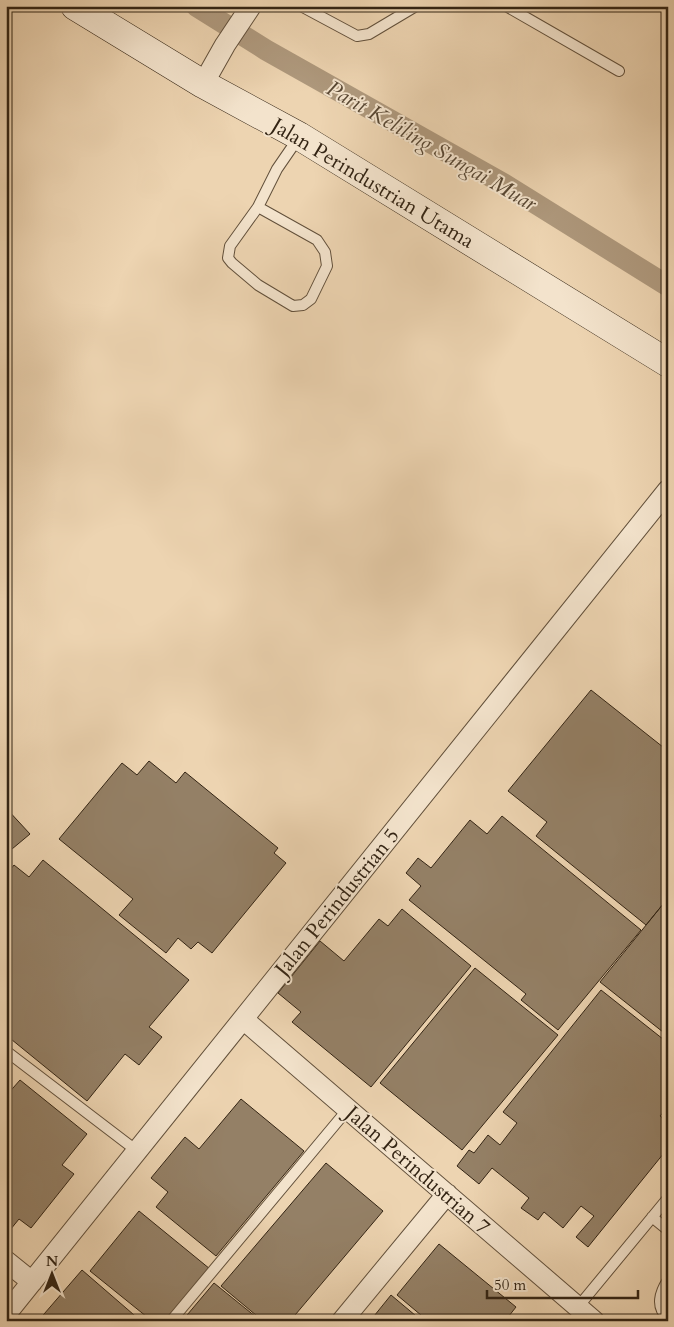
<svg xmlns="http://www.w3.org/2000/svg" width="674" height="1327" font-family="Cardo,serif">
<rect width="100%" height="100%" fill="#edd4b1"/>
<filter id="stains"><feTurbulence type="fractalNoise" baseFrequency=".004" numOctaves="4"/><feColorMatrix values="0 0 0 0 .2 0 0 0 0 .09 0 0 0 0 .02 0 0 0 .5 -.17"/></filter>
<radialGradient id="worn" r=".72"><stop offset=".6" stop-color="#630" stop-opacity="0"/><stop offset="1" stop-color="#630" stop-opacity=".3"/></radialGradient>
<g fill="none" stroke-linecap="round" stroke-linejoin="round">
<!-- canal -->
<path stroke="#ae987c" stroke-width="21" d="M 196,6 L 266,50 L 504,184 L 668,286"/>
</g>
<!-- building -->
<path fill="#948066" stroke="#332414" d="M 591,690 L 668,751 L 668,898 L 646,925 L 536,836 L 547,822 L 508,791 Z
M 149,761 L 176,783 L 185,772 L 278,848 L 274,853 L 286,863 L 212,953 L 198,942 L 191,949 L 178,938 L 166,953 L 119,915 L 133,899 L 59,839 L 122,763 L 137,775 Z
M 6,808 L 30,834 L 6,854 Z
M 502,816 L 641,930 L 558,1030 L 521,1000 L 526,994 L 409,900 L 421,886 L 406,873 L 418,858 L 431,868 L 470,820 L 487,834 Z
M 43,860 L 189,980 L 149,1027 L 162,1037 L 139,1065 L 125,1054 L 87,1101 L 6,1035 L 6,875 L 14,865 L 29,877 Z
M 668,898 L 668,1036 L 600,982 Z
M 402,909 L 471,966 L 371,1087 L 292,1022 L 301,1012 L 278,993 L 320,941 L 344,961 L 379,919 L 388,926 Z
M 475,968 L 558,1035 L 462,1150 L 380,1083 Z
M 601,990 L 668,1043 L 668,1107 L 660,1116 L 668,1122 L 668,1148 L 588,1247 L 576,1237 L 594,1216 L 581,1206 L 563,1228 L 544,1212 L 538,1220 L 521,1208 L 529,1198 L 492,1168 L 479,1184 L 457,1166 L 469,1150 L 474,1153 L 488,1135 L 500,1145 L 517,1123 L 503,1112 Z
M 20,1080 L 87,1134 L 62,1165 L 74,1174 L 31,1228 L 19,1219 L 6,1235 L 6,1096 Z
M 241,1099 L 304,1151 L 216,1256 L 156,1207 L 168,1192 L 151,1178 L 185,1137 L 199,1149 Z
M 326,1163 L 383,1211 L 290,1321 L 263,1321 L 221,1286 Z
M 139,1211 L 210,1269 L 167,1321 L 152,1321 L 90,1271 Z
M 439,1244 L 516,1307 L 505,1321 L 428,1321 L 397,1295 Z
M 82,1270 L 141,1321 L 38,1321 Z
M 214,1283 L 261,1321 L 182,1321 Z
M 391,1295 L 422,1321 L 370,1321 Z"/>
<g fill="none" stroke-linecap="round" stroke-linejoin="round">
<defs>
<path id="lane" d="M 301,6 L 357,36 L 369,34 L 416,6
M 506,6 L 619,71
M 258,207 L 317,240 L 325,252 L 327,266 L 311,299 L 303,305 L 293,306 L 258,285 L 232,263 L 228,258 L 230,246 L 258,207 L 277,169 L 299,137
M 6,1051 L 137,1151
M 652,1217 L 668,1230
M 668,1280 C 660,1292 655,1307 668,1318
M 578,1307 L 668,1198
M 171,1321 L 348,1109"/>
<path id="street" d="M 203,84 L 225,45 L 251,6
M 243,1019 L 594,1321
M 6,1261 L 32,1282
M 6,1314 L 668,490
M 342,1321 L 447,1194"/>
<path id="secondary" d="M 75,6 L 203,84 L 299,136 L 668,363"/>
</defs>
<!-- lane casing -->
<use href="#lane" stroke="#62503b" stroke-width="12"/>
<!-- street casing -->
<use href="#street" stroke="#62503b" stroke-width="22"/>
<!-- secondary casing -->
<use href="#secondary" stroke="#332414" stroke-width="29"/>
<!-- lane -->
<use href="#lane" stroke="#f3e3cc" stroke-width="10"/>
<!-- street -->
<use href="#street" stroke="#f3e3cc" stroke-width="20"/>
<!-- secondary -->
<use href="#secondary" stroke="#f3e3cc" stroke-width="28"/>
</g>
<g text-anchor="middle" stroke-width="4" stroke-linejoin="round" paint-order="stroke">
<!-- street labels -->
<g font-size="21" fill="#332414" stroke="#f3e3cc">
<text transform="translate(373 183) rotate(31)" y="7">Jalan Perindustrian Utama</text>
<text transform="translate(337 902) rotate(-51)" y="7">Jalan Perindustrian 5</text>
<text transform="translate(418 1170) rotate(41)" y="7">Jalan Perindustrian 7</text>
</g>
<!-- water labels -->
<g font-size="22" font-style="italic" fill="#584733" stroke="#f3e3cc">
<text transform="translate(432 145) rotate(30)" y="8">Parit Keliling Sungai Muar</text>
</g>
</g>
<!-- margin -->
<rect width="674" height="1327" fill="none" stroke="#edd4b1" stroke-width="25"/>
<rect x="8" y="8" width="659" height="1312" fill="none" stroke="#332414" stroke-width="2.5"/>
<rect x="12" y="12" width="649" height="1302" fill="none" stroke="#332414"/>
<!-- north arrow -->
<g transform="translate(52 1274)" stroke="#f3e3cc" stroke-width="4" paint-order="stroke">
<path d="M0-4L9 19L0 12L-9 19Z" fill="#332414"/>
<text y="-8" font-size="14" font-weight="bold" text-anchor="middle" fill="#332414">N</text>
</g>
<!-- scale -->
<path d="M487 1290v8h151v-8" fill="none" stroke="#332414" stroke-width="2.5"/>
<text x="494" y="1290" font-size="15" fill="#332414" stroke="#f3e3cc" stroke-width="4" paint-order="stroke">50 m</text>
<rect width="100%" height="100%" filter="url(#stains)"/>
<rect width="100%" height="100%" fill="url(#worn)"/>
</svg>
